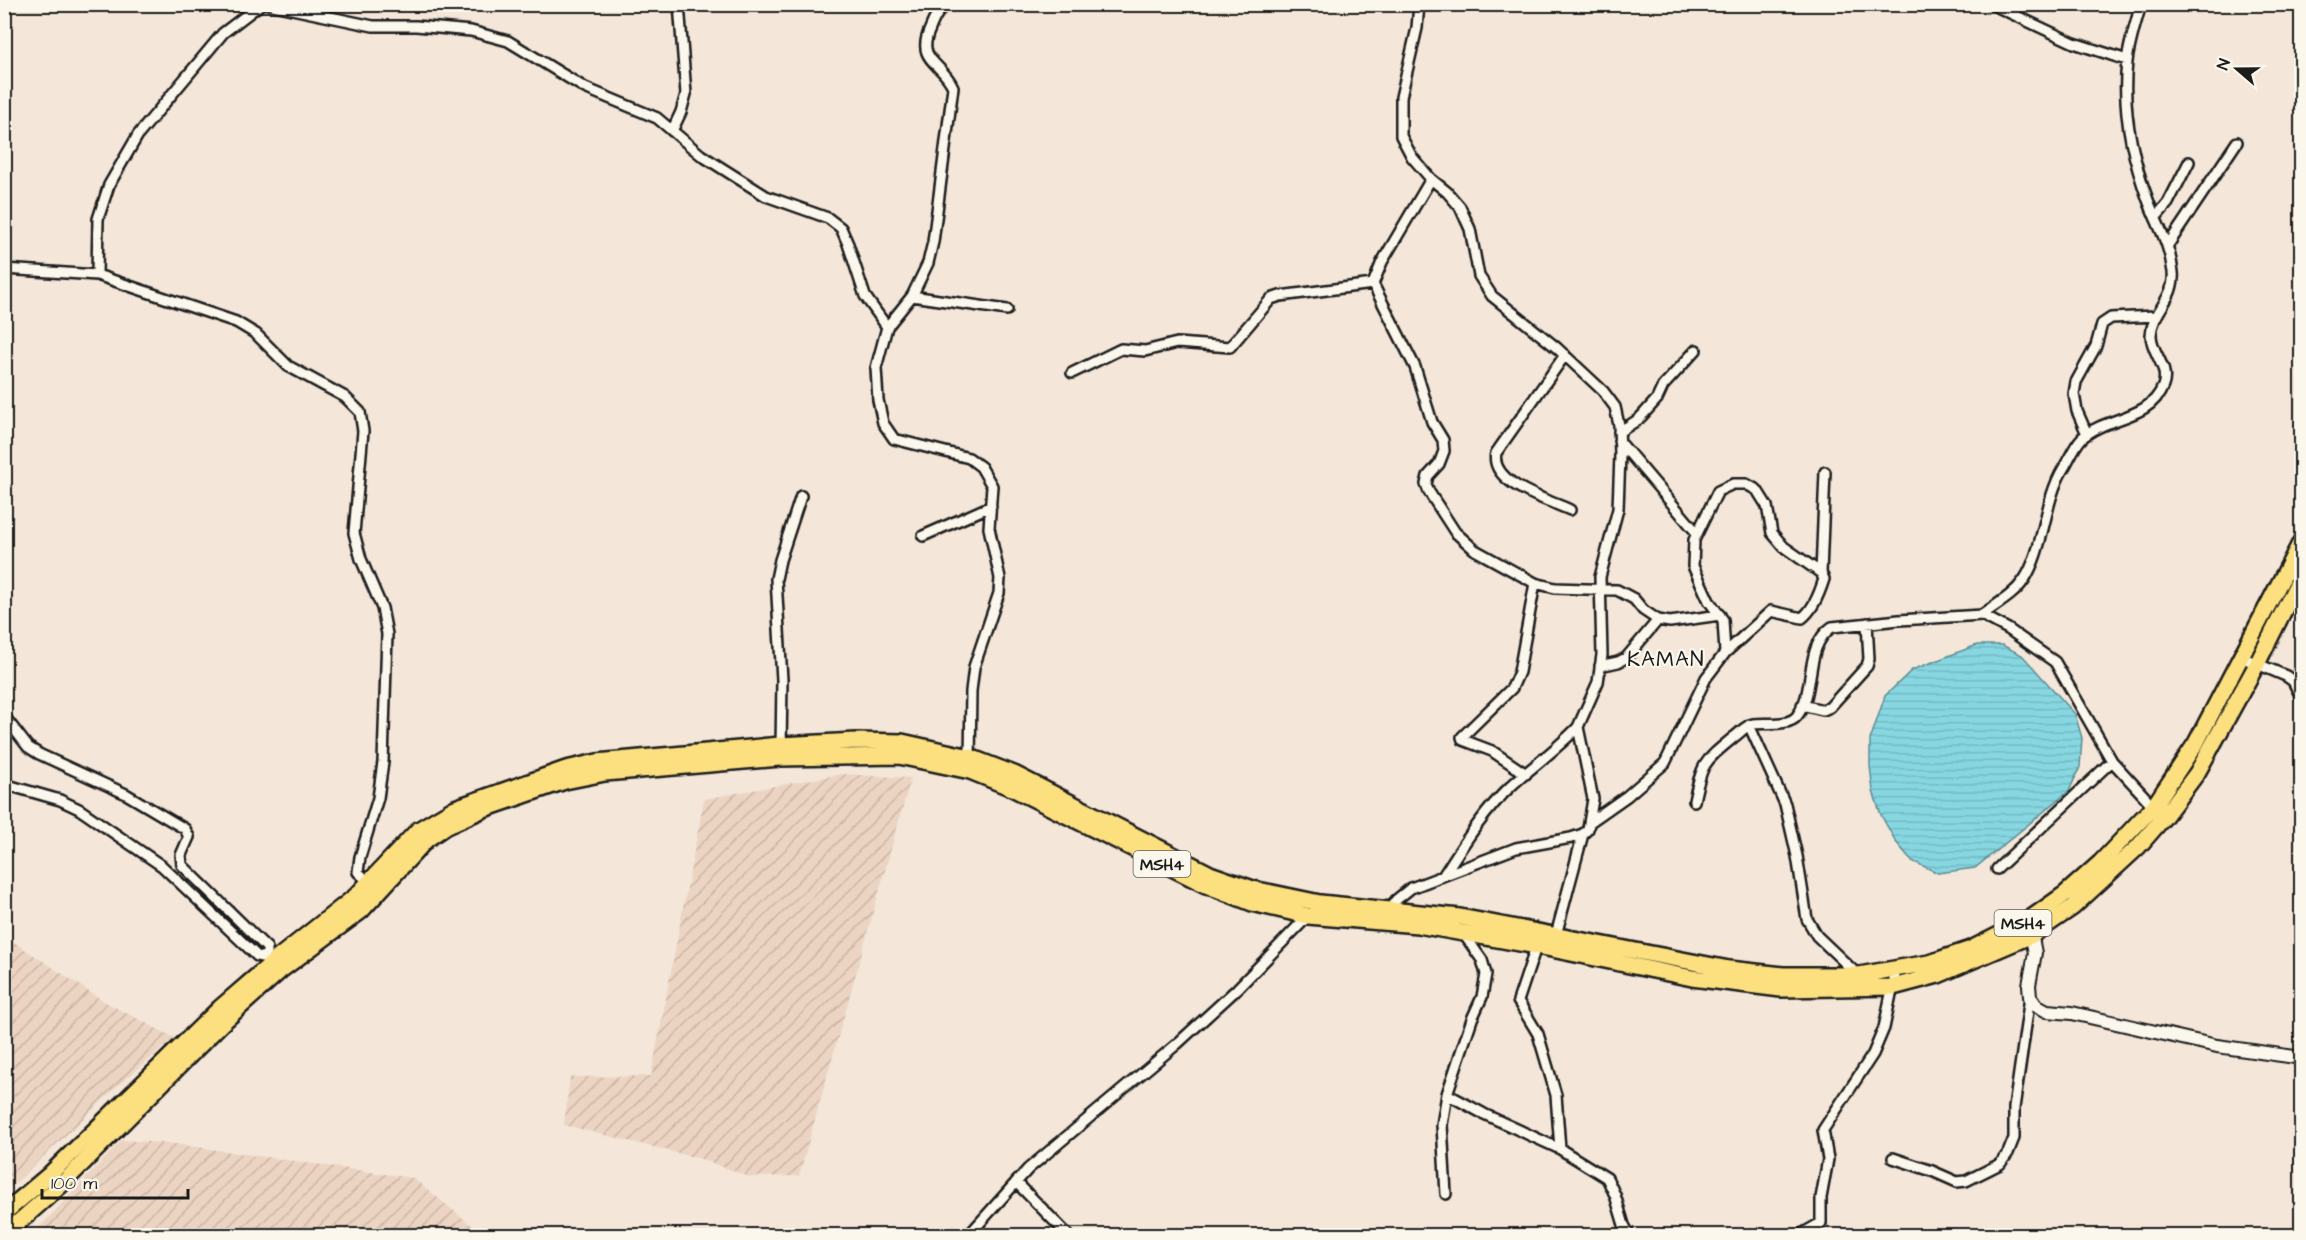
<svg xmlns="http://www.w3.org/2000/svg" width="2306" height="1240" font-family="'Architects Daughter',sans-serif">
<defs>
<pattern id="industrial-furrows" width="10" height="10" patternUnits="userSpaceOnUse" patternTransform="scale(1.5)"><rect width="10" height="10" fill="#ecd4c2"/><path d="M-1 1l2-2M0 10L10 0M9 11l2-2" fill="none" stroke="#cab5a6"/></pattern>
<pattern id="water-rules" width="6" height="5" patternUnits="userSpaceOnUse" patternTransform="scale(1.5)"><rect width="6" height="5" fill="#87d7e2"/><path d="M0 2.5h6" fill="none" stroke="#74b8c1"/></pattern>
</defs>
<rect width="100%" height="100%" fill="#f4e7d9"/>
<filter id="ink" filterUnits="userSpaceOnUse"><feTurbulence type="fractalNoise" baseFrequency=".0167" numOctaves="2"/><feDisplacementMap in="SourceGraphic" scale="12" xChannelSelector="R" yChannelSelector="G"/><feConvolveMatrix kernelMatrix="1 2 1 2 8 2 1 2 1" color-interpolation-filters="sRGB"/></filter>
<g filter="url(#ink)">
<!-- industrial -->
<path fill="url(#industrial-furrows)" d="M 841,774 L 911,778 L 799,1176 L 749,1177 L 701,1159 L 564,1125 L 570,1077 L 651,1076 L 704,799 Z
M 5,936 L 105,1002 L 175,1038 L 122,1082 L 5,1193 Z
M 122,1140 L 176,1144 L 413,1178 L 484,1235 L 32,1235 Z"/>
<!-- water -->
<path fill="url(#water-rules)" stroke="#5c8c93" stroke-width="1.5" d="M 1977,645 L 2002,645 L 2022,655 L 2075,714 L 2082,738 L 2080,767 L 2069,791 L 1975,868 L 1938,873 L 1912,861 L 1896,842 L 1881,815 L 1873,791 L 1870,766 L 1870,740 L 1885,696 L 1912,670 Z"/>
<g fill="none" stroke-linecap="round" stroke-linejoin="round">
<defs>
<path id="minor" d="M 261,4 L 223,33 L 138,135 L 109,185 L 98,219 L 97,275 L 236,322 L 256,334 L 288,366 L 345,397 L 360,412 L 363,431 L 354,533 L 361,559 L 382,608 L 387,634 L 383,762 L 378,798 L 360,857 L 358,872 L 372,885
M 268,4 L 373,26 L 416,26 L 471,31 L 508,41 L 585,88 L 657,118 L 701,155 L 766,196 L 828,218 L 841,228 L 848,244 L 865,296 L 887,327
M 946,4 C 937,12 934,19 930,29 C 915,61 943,63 953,87 L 933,242 L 928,263 L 912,296 L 887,327 L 876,368 L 878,400 L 883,423 L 894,439 L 969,458 L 981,467 L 992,486 L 989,528 L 1000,578 L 999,593 L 974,667 L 971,691 L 970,760
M 1991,4 L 2074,43 L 2127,60
M 672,131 L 681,112 L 686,94 L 679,4
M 1431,179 L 1382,262 L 1373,284 L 1415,367 L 1432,422 L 1443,440 L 1444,451 L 1439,464 L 1428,476 L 1426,484 L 1429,492 L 1455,532 L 1475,550 L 1535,583 L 1555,588 L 1617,590 L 1634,599 L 1643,610 L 1658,620 L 1670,622 L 1720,615
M 2156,217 L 2168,203 L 2189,162
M 2168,245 L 2237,142
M 4,269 L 97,275
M 912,296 L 1007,310
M 1565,355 L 1496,453 C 1489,484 1549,500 1570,510
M 1072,373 L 1121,349 L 1145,351 L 1177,343 L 1230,347 L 1271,299 L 1280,296 L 1373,284
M 1619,432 L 1639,419 L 1657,399 L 1663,386 L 1696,350
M 2087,434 L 2077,411 L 2074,394 L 2076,382 L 2096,346 L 2102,324 L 2111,318 L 2156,316
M 1619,441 L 1697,533
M 923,536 L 991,506
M 1821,573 L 1825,472
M 1982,615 C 1997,604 2014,595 2024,580 C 2044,550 2044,501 2063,469 C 2069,460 2074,446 2082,438 C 2106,416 2150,420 2163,386 C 2170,367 2151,353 2151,335 C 2152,311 2176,298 2173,272 C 2169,241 2158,227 2148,200 C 2132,157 2122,108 2127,62 C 2129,43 2136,23 2141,4
M 2241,657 L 2286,676 L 2293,681 L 2302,699
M 1600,666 L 1618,662 L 1626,658 L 1658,620
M 1802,705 L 1823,710 L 1830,707 L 1867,666 L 1869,659 L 1867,623
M 4,716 L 28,747 L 39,754 L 126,794 L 185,829 L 189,837 L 181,855 L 182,865 L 267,948 L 267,958
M 1749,725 L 1785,804 L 1797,856 L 1807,919 L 1817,936 L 1859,976
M 781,749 L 782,680 L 776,579 L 780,560 L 801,496
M 1526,774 L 1492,751 L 1463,740 L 1462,737 L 1512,688 L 1519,672 L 1535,583
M 4,784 L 60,800 L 79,809 L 162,866 L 257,956 L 267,958 L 270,961
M 1694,801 C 1702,762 1704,762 1734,737 C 1740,733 1746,725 1753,724 C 1766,722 1788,727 1797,716 C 1817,690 1803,647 1832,627 L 1899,620 L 1982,615 L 2008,629 L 2055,662 L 2112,761 L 2156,809
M 1590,822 L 1627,796 L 1665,763 L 1706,678 L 1725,653 L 1771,611 L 1802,618 C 1813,610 1820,592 1824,579 L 1821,573 L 1784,547 L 1772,533 L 1767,506 L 1757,490 L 1746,484 L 1733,484 L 1718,491 L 1694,540 L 1693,566 L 1709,601 L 1723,620 L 1725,653
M 1997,869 L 2112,761
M 1443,876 C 1463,845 1484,811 1511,786 C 1533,766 1557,749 1578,727
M 1387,913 L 1396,900 L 1411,888 L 1516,848 L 1571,838 L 1583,834 L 1588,829 L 1593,799 L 1578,727 L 1598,682 L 1602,655 L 1600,577 L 1618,509 L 1620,455 L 1619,425 L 1615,407 L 1603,391 L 1557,348 L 1492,296 L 1479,276 L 1470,229 L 1460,207 L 1447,192 L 1431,179 L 1412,157 L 1401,136 L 1401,97 L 1417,28 L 1419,4
M 1556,935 L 1583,834
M 1538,941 L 1518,1001 L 1538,1034 L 1556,1095 L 1560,1149
M 1447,1094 L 1484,1114 L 1560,1149 L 1607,1178 L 1615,1195 L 1624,1225 L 1630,1236
M 1893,1158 L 1932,1171 L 1957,1182 L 1966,1181 L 2000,1164 L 2008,1153 L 2014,1138 L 2014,1108 L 2030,997
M 1016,1182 L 1069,1236
M 1446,1194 L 1442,1125 L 1447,1094 L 1472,1019 L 1482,997 L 1486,974 L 1482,960 L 1463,933
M 968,1236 L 1028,1169 L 1177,1044 L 1237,989 L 1309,915
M 1798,1236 L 1821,1223 L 1821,1198 L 1828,1159 L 1823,1130 L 1873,1054 L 1884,1028 L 1896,970"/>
<path id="tertiary" d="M 2030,928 L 2035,953 L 2029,985 L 2030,997 L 2036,1005 L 2047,1011 L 2072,1013 L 2217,1046 L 2302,1058"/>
<path id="primary" d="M 4,1213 L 48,1176 L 220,1008 L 279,957 L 356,896 L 418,830 L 455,808 L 566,769 L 597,762 L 781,745 L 856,741 L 902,742 L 970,757 L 1014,774 L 1210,874 L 1253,889 L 1320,903 L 1460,917 L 1729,969 L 1783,975 L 1859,975 L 1929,963 L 1971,949 L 2027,921 L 2065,894 L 2101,862 L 2154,806 L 2196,743 L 2302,540
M 4,1235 L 61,1185 L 221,1024 L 281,970 L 361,911 L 427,839 L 446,826 L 484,809 L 565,781 L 605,773 L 780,758 L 899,756 L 970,771 L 1012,788 L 1206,885 L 1252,903 L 1308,916 L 1418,925 L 1537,946 L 1692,978 L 1781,989 L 1893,987 L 1938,975 L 2032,935 L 2073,907 L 2138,847 L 2164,817 L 2197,773 L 2257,664 L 2302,574"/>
</defs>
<!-- minor casing -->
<use href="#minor" stroke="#1c1c1c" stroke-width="14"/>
<!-- tertiary casing -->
<use href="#tertiary" stroke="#1c1c1c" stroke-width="16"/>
<!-- primary casing -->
<use href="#primary" stroke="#1c1c1c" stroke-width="20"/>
<!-- minor -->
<use href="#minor" stroke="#fbf7ec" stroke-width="9"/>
<!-- tertiary -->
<use href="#tertiary" stroke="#fbf7ec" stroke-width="12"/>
<!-- primary -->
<use href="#primary" stroke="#fce080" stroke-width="15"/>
</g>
</g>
<g text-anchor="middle" stroke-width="4.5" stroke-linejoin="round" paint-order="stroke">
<!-- shield labels -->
<g fill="#fbf7ec" stroke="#5f5e5a" stroke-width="1.5">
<rect x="1133.5" y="851" width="57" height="26" rx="4.5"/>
<rect x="1994.5" y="910" width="57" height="26" rx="4.5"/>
</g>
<g font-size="16" font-weight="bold" fill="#1c1c1c">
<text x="1162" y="870">MSH4</text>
<text x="2023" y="929">MSH4</text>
</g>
<!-- quarter labels -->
<g font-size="21" letter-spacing="1.5" fill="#1c1c1c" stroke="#fbf7ec">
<text x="1666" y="666">KAMAN</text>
</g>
</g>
<!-- margin -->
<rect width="2306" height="1240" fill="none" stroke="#fbf7ec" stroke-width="24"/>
<rect x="12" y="12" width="2282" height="1216" fill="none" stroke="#1c1c1c" stroke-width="2" filter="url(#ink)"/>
<!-- north arrow -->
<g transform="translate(2237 69) rotate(290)" stroke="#fbf7ec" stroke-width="4.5" paint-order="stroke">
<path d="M0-4.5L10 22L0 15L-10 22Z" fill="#1c1c1c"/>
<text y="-9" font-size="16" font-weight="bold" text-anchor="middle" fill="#1c1c1c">N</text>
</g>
<!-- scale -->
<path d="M42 1189v9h146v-9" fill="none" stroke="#1c1c1c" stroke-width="3"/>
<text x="51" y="1189" font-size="18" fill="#1c1c1c" stroke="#fbf7ec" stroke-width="4.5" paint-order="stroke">100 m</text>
</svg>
